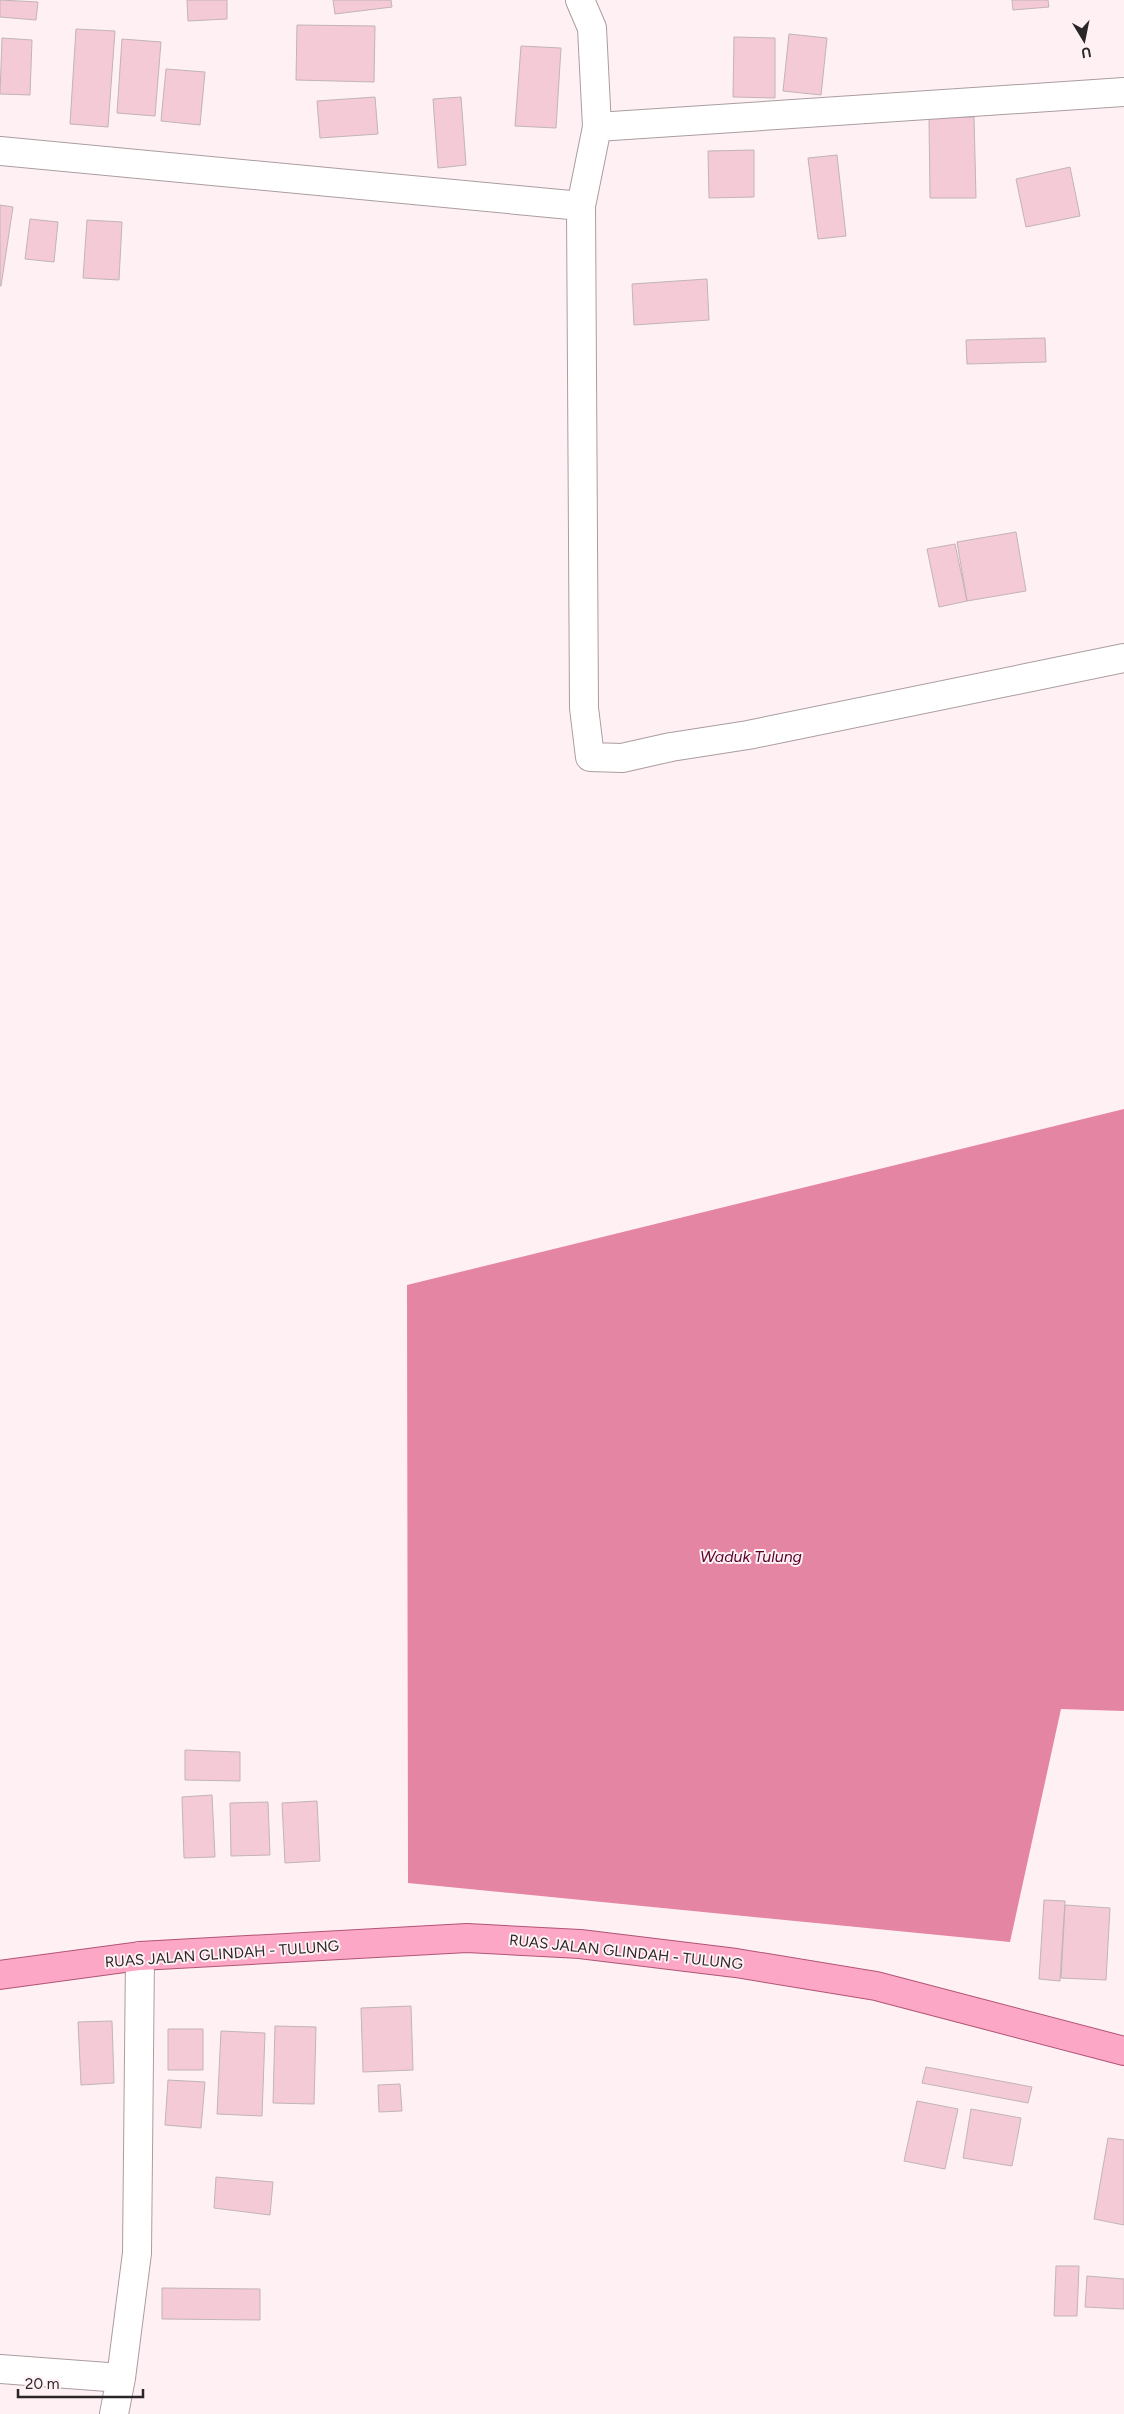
<svg xmlns="http://www.w3.org/2000/svg" width="1124" height="2414" font-family="Figtree,sans-serif">
<rect width="100%" height="100%" fill="#fff0f4"/>
<!-- water -->
<path fill="#e485a3" d="M 1124,1109 L 1124,1711 L 1061,1709 L 1010,1942 L 408,1883 L 407,1285 Z"/>
<!-- building -->
<path fill="#f3cad5" stroke="#c2b4b7" d="M 0,0 L 38,2 L 36,20 L 0,17 Z
M 187,0 L 227,0 L 227,19 L 188,21 Z
M 333,0 L 391,0 L 392,7 L 335,14 Z
M 1012,0 L 1048,0 L 1049,7 L 1013,10 Z
M 297,25 L 375,26 L 374,82 L 296,80 Z
M 76,29 L 115,31 L 108,127 L 70,124 Z
M 789,34 L 827,38 L 821,95 L 783,91 Z
M 734,37 L 775,38 L 775,98 L 733,97 Z
M 2,38 L 32,40 L 30,95 L 0,94 Z
M 122,39 L 161,42 L 155,116 L 117,113 Z
M 521,46 L 561,48 L 556,128 L 515,126 Z
M 166,69 L 205,72 L 200,125 L 161,121 Z
M 375,97 L 378,134 L 320,138 L 317,101 Z
M 461,97 L 466,165 L 438,168 L 433,99 Z
M 974,117 L 976,198 L 930,198 L 929,118 Z
M 754,150 L 754,197 L 709,198 L 708,151 Z
M 837,155 L 846,236 L 818,239 L 808,158 Z
M 1070,167 L 1080,216 L 1026,227 L 1016,179 Z
M 0,205 L 13,207 L 1,286 L 0,286 Z
M 30,219 L 58,222 L 54,262 L 25,259 Z
M 87,220 L 122,222 L 119,280 L 83,278 Z
M 707,279 L 709,320 L 634,325 L 632,284 Z
M 1045,338 L 1046,362 L 967,364 L 966,340 Z
M 1016,532 L 1026,591 L 967,601 L 957,542 Z
M 955,544 L 967,601 L 939,607 L 927,549 Z
M 185,1750 L 240,1752 L 240,1781 L 185,1780 Z
M 212,1795 L 215,1857 L 184,1858 L 182,1797 Z
M 317,1801 L 320,1861 L 285,1863 L 282,1803 Z
M 268,1802 L 270,1855 L 231,1856 L 230,1803 Z
M 1044,1900 L 1065,1901 L 1060,1981 L 1039,1979 Z
M 1065,1905 L 1110,1908 L 1106,1980 L 1061,1978 Z
M 411,2006 L 413,2070 L 363,2072 L 361,2008 Z
M 112,2021 L 114,2083 L 81,2085 L 78,2022 Z
M 275,2026 L 316,2027 L 314,2104 L 273,2103 Z
M 168,2029 L 203,2029 L 203,2070 L 168,2070 Z
M 221,2031 L 265,2033 L 262,2116 L 217,2114 Z
M 926,2067 L 1032,2087 L 1028,2103 L 922,2083 Z
M 168,2080 L 205,2082 L 201,2128 L 165,2125 Z
M 400,2084 L 402,2111 L 379,2112 L 378,2085 Z
M 917,2101 L 958,2109 L 945,2169 L 904,2161 Z
M 971,2109 L 1021,2118 L 1012,2166 L 963,2158 Z
M 1108,2138 L 1124,2140 L 1124,2225 L 1094,2219 Z
M 216,2177 L 273,2182 L 270,2215 L 214,2208 Z
M 1056,2266 L 1079,2266 L 1077,2316 L 1054,2316 Z
M 1087,2276 L 1124,2279 L 1124,2309 L 1085,2307 Z
M 162,2288 L 260,2289 L 260,2320 L 162,2319 Z"/>
<g fill="none" stroke-linecap="round" stroke-linejoin="round">
<defs>
<path id="minor" d="M 580,0 L 592,28 L 597,127 L 581,206 L 584,708 L 590,757 L 622,758 L 671,747 L 748,735 L 1124,658
M 597,127 L 1124,92
M 0,151 L 581,206
M 0,2369 L 121,2378
M 114,2414 L 121,2378 L 137,2253 L 140,1956"/>
<path id="major" d="M 0,1975 L 140,1956 L 467,1938 L 580,1944 L 736,1963 L 876,1986 L 1124,2051"/>
</defs>
<!-- minor casing -->
<use href="#minor" stroke="#aa9da0" stroke-width="30"/>
<!-- major casing -->
<use href="#major" stroke="#b15475" stroke-width="30"/>
<!-- minor -->
<use href="#minor" stroke="#fff" stroke-width="28"/>
<!-- major -->
<use href="#major" stroke="#fca7c5" stroke-width="28"/>
</g>
<g text-anchor="middle" stroke-width="4" stroke-linejoin="round" paint-order="stroke">
<!-- street labels -->
<g font-size="15" fill="#2a2526" stroke="#fff0f4">
<text transform="translate(626 1952) rotate(6)" y="5">RUAS JALAN GLINDAH - TULUNG</text>
<text transform="translate(222 1954) rotate(-4)" y="5">RUAS JALAN GLINDAH - TULUNG</text>
</g>
<!-- water labels -->
<g font-size="16" font-style="italic" fill="#58002a" stroke="#fff0f4">
<text x="751" y="1562">Waduk Tulung</text>
</g>
</g>
<!-- north arrow -->
<g transform="translate(1084 40) rotate(170)" stroke="#fff0f4" stroke-width="4" paint-order="stroke">
<path d="M0-4L9 19L0 12L-9 19Z" fill="#2a2526"/>
<text y="-8" font-size="14" font-weight="bold" text-anchor="middle" fill="#2a2526">U</text>
</g>
<!-- scale -->
<path d="M18 2389v8h125v-8" fill="none" stroke="#2a2526" stroke-width="2.5"/>
<text x="25" y="2389" font-size="15" fill="#2a2526" stroke="#fff0f4" stroke-width="4" paint-order="stroke">20 m</text>
</svg>
